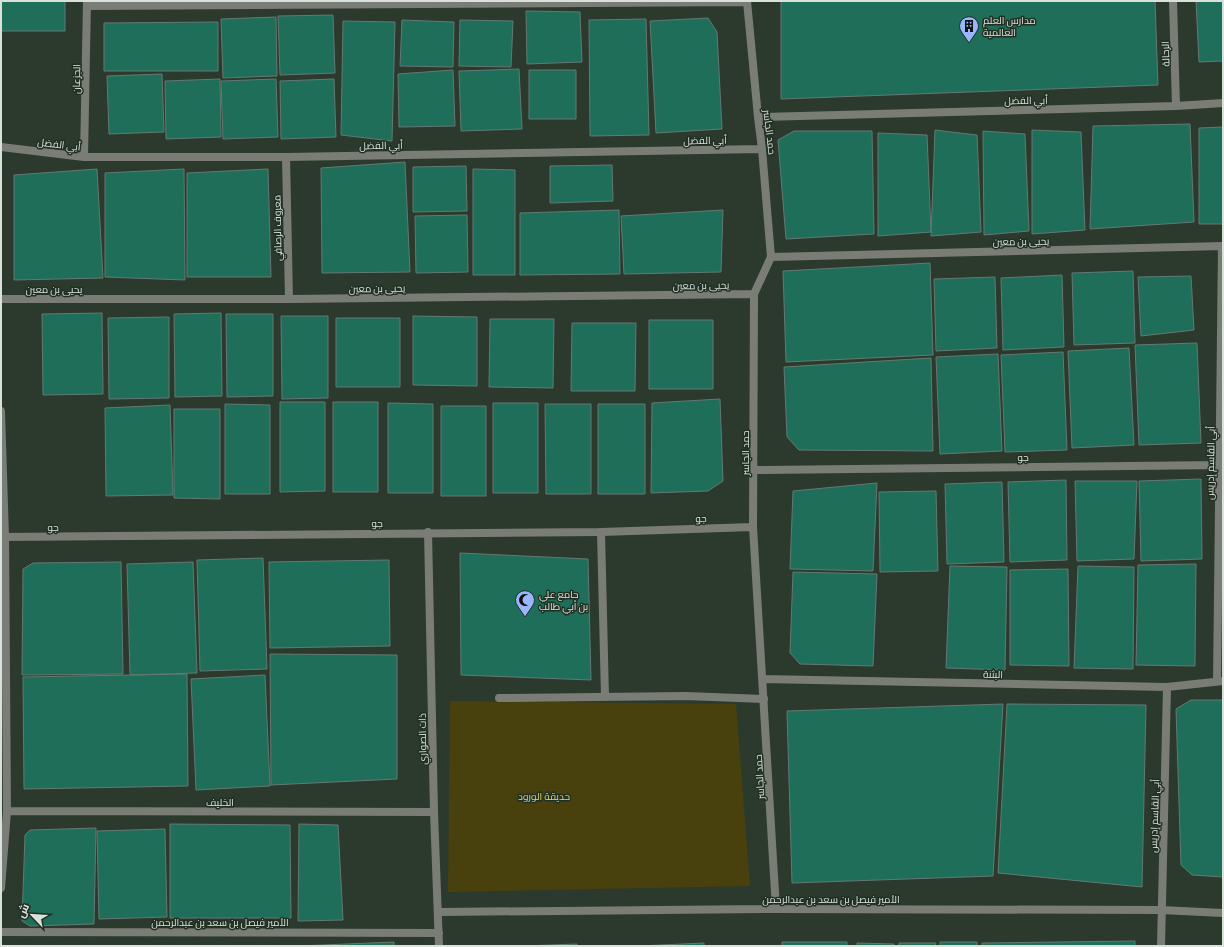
<svg xmlns="http://www.w3.org/2000/svg" width="1224" height="947" font-family="Barlow,Cairo,sans-serif">
<rect width="100%" height="100%" fill="#2c3a2e"/>
<!-- green -->
<path fill="#48410d" d="M 450,701 L 736,704 L 750,886 L 448,892 Z"/>
<!-- building -->
<path fill="#1f6e5a" stroke="#637972" d="M 1,1 L 65,1 L 65,31 L 1,31 Z
M 781,1 L 1155,1 L 1158,85 L 781,99 Z
M 1196,1 L 1223,1 L 1223,61 L 1199,62 Z
M 526,11 L 580,12 L 582,62 L 527,64 Z
M 333,15 L 335,73 L 280,75 L 278,16 Z
M 276,17 L 277,76 L 223,78 L 221,19 Z
M 708,18 L 717,32 L 722,129 L 656,133 L 650,21 Z
M 646,19 L 649,135 L 590,136 L 589,20 Z
M 402,20 L 454,22 L 453,67 L 400,66 Z
M 460,20 L 513,21 L 511,67 L 459,66 Z
M 343,21 L 395,22 L 392,141 L 341,135 Z
M 218,22 L 218,71 L 104,71 L 104,23 Z
M 519,69 L 522,129 L 461,131 L 459,71 Z
M 453,70 L 455,126 L 399,127 L 398,74 Z
M 529,70 L 576,70 L 576,119 L 529,119 Z
M 162,74 L 164,132 L 109,134 L 107,76 Z
M 220,79 L 221,137 L 166,139 L 165,81 Z
M 276,79 L 278,137 L 223,139 L 221,81 Z
M 334,79 L 336,137 L 281,139 L 280,81 Z
M 1190,124 L 1194,222 L 1090,229 L 1093,126 Z
M 1223,127 L 1223,224 L 1199,224 L 1199,128 Z
M 935,130 L 977,135 L 981,232 L 931,236 Z
M 1032,130 L 1081,132 L 1085,230 L 1032,234 Z
M 794,131 L 872,131 L 874,234 L 786,239 L 778,140 Z
M 983,131 L 1025,134 L 1029,231 L 984,235 Z
M 878,133 L 927,135 L 931,232 L 878,236 Z
M 405,162 L 410,272 L 322,273 L 321,168 Z
M 612,165 L 613,201 L 550,203 L 550,166 Z
M 466,166 L 467,211 L 413,212 L 413,167 Z
M 97,169 L 103,278 L 14,280 L 14,175 Z
M 184,169 L 185,280 L 105,277 L 105,173 Z
M 268,169 L 271,277 L 187,277 L 187,173 Z
M 473,169 L 515,170 L 515,275 L 473,275 Z
M 619,210 L 620,274 L 520,275 L 520,213 Z
M 723,210 L 721,272 L 624,274 L 621,216 Z
M 467,215 L 468,272 L 416,273 L 415,216 Z
M 930,263 L 933,355 L 786,362 L 783,271 Z
M 1133,271 L 1135,343 L 1074,345 L 1072,273 Z
M 1062,275 L 1064,347 L 1003,350 L 1001,278 Z
M 1191,276 L 1194,330 L 1141,336 L 1138,277 Z
M 995,277 L 997,348 L 936,351 L 934,279 Z
M 102,313 L 103,394 L 43,395 L 42,314 Z
M 221,313 L 222,396 L 175,397 L 174,314 Z
M 226,314 L 273,314 L 273,396 L 227,397 Z
M 281,316 L 328,316 L 328,398 L 282,399 Z
M 413,316 L 477,317 L 477,386 L 413,385 Z
M 169,317 L 169,398 L 109,399 L 108,318 Z
M 336,318 L 400,318 L 400,387 L 336,387 Z
M 490,319 L 554,319 L 553,388 L 489,387 Z
M 649,320 L 713,320 L 713,389 L 649,389 Z
M 572,323 L 636,323 L 635,391 L 571,391 Z
M 1197,343 L 1201,443 L 1139,445 L 1135,345 Z
M 1129,348 L 1134,445 L 1072,448 L 1068,351 Z
M 1063,352 L 1067,450 L 1005,452 L 1001,355 Z
M 998,354 L 1002,451 L 940,454 L 936,357 Z
M 931,358 L 933,451 L 799,450 L 787,437 L 784,367 Z
M 720,399 L 723,481 L 708,491 L 651,493 L 652,403 Z
M 280,402 L 325,402 L 325,491 L 280,492 Z
M 333,402 L 378,402 L 378,492 L 333,492 Z
M 388,403 L 433,404 L 433,493 L 388,493 Z
M 493,403 L 538,403 L 538,493 L 493,493 Z
M 225,404 L 270,405 L 270,494 L 225,494 Z
M 545,404 L 591,404 L 591,494 L 546,494 Z
M 598,404 L 645,404 L 645,494 L 598,494 Z
M 170,405 L 173,495 L 106,496 L 105,408 Z
M 441,406 L 486,406 L 486,496 L 441,496 Z
M 174,409 L 220,409 L 220,499 L 174,498 Z
M 1201,479 L 1202,559 L 1141,561 L 1139,481 Z
M 1066,480 L 1067,560 L 1010,562 L 1008,482 Z
M 1075,481 L 1137,481 L 1134,559 L 1077,561 Z
M 1002,482 L 1004,562 L 947,564 L 945,484 Z
M 877,483 L 873,571 L 790,569 L 793,491 Z
M 936,491 L 938,571 L 880,572 L 879,492 Z
M 460,553 L 588,559 L 591,680 L 461,675 Z
M 263,558 L 267,669 L 200,671 L 197,560 Z
M 389,560 L 390,646 L 270,648 L 269,562 Z
M 121,562 L 123,674 L 22,675 L 23,569 L 33,563 Z
M 193,562 L 197,673 L 130,675 L 127,564 Z
M 1196,564 L 1195,666 L 1136,665 L 1138,565 Z
M 950,566 L 1007,567 L 1005,670 L 946,668 Z
M 1078,566 L 1134,567 L 1133,669 L 1074,668 Z
M 1068,569 L 1069,666 L 1010,665 L 1010,570 Z
M 793,572 L 877,574 L 873,666 L 800,664 L 790,653 Z
M 270,654 L 397,655 L 397,779 L 271,785 Z
M 187,674 L 188,786 L 24,789 L 23,677 Z
M 265,675 L 270,786 L 196,790 L 191,679 Z
M 1191,700 L 1223,700 L 1223,877 L 1192,875 L 1181,865 L 1176,709 Z
M 1003,704 L 993,876 L 792,883 L 787,711 Z
M 1007,704 L 1146,705 L 1142,887 L 998,873 Z
M 170,824 L 290,825 L 291,918 L 170,918 Z
M 299,824 L 338,825 L 343,920 L 298,921 Z
M 96,828 L 94,924 L 30,926 L 22,921 L 25,835 L 30,830 Z
M 165,829 L 167,917 L 99,919 L 97,831 Z
M 1135,941 L 1135,946 L 982,946 L 982,943 Z
M 394,942 L 394,946 L 298,946 Z
M 782,942 L 847,942 L 847,946 L 782,946 Z
M 940,942 L 977,942 L 977,946 L 940,946 Z
M 704,943 L 704,946 L 639,946 Z
M 857,943 L 894,944 L 894,946 L 857,946 Z
M 899,943 L 936,943 L 935,946 L 899,946 Z
M 577,944 L 577,946 L 523,946 Z"/>
<g fill="none" stroke-linecap="round" stroke-linejoin="round">
<!-- lane -->
<path stroke="#7a7d75" stroke-width="8" d="M 601,532 L 605,697
M 499,698 L 686,696 L 764,699"/>
<!-- street -->
<path stroke="#7a7d75" stroke-width="8" d="M 747,1 L 758,117 L 762,149 L 771,257 L 754,294 L 753,527 L 776,909
M 1173,1 L 1176,106
M 87,6 L 747,2
M 758,117 L 1176,106 L 1223,103
M 1,147 L 84,157 L 286,157 L 762,149
M 84,157 L 87,1
M 286,157 L 289,299
M 771,257 L 1223,246
M 1,299 L 289,299 L 754,294
M 1,411 L 5,537 L 7,811 L 1,888
M 755,470 L 1220,465
M 428,532 L 434,812 L 439,946
M 1,537 L 601,532 L 753,527
M 763,679 L 1167,687 L 1223,681
M 1217,681 L 1222,246
M 7,811 L 434,812
M 438,912 L 776,909 L 1161,910 L 1223,913
M 1,932 L 439,933
M 1161,946 L 1167,687"/>
</g>
<!-- icons -->
<defs>
<symbol id="building-pin" viewBox="-11 -11 22 30"><path d="M0 17L-7.5 6A9.5 9.5 0 1 1 7.5 6Z" fill="#97b6fd" stroke="#223024"/><path d="M-4-6H4V6H1V3H-1V6H-4ZM-2.5-4.3h1.7v1.8h-1.7ZM.8-4.3h1.7v1.8H.8ZM-2.5-1h1.7V.8h-1.7ZM.8-1h1.7V.8H.8Z" fill="#111"/></symbol>
<symbol id="mosque-pin" viewBox="-11 -11 22 30"><path d="M0 17L-7.5 6A9.5 9.5 0 1 1 7.5 6Z" fill="#97b6fd" stroke="#223024"/><path d="M3.5-4.9A6 6 0 1 0 3.5 4.9A5 5 0 1 1 3.5-4.9Z" fill="#111"/></symbol>
</defs>
<g fill-rule="evenodd">
<use href="#building-pin" x="958" y="15" width="22" height="30"/>
<use href="#mosque-pin" x="514" y="589" width="22" height="30"/>
</g>
<g text-anchor="middle" stroke-width="3" stroke-linejoin="round" paint-order="stroke">
<!-- poi labels -->
<g font-size="10" fill="#d9e2da" stroke="#223024" text-anchor="start">
<text x="983" y="24">مدارس العلم<tspan x="983" dy="12">العالمية</tspan></text>
<text x="539" y="598">جامع علي<tspan x="539" dy="12">بن أبي طالب</tspan></text>
</g>
<!-- street labels -->
<g font-size="10" fill="#d9e2da" stroke="#223024">
<text transform="translate(1165 54) rotate(-92)" y="4">الرحالة</text>
<text transform="translate(76 79) rotate(-89)" y="4">الجزعان</text>
<text transform="translate(1026 100) rotate(-1)" y="4">أبي الفضل</text>
<text transform="translate(770 132) rotate(83)" y="4">حمد الجاسر</text>
<text transform="translate(705 140) rotate(-1)" y="4">أبي الفضل</text>
<text transform="translate(59 144) rotate(7)" y="4">أبي الفضل</text>
<text transform="translate(381 145) rotate(-1)" y="4">أبي الفضل</text>
<text transform="translate(277 228) rotate(-91)" y="4">معروف الرصافي</text>
<text transform="translate(1021 241) rotate(-1)" y="4">يحيى بن معين</text>
<text transform="translate(701 285) rotate(-1)" y="4">يحيى بن معين</text>
<text transform="translate(377 288) rotate(-1)" y="4">يحيى بن معين</text>
<text x="54" y="293">يحيى بن معين</text>
<text transform="translate(745 453) rotate(-90)" y="4">حمد الجاسر</text>
<text transform="translate(1023 457) rotate(-1)" y="4">جو</text>
<text transform="translate(1210 463) rotate(-89)" y="4">أبي القاسم إدريس</text>
<text transform="translate(701 518) rotate(-2)" y="4">جو</text>
<text transform="translate(377 523) rotate(-1)" y="4">جو</text>
<text transform="translate(53 527) rotate(-1)" y="4">جو</text>
<text transform="translate(993 674) rotate(1)" y="4">البثنة</text>
<text transform="translate(422 739) rotate(-91)" y="4">ذات الصواري</text>
<text transform="translate(759 777) rotate(-93)" y="4">حمد الجاسر</text>
<text x="220" y="806">الخليف</text>
<text transform="translate(1154 816) rotate(-88)" y="4">أبي القاسم إدريس</text>
<text x="831" y="903">الأمير فيصل بن سعد بن عبدالرحمن</text>
<text x="220" y="926">الأمير فيصل بن سعد بن عبدالرحمن</text>
</g>
<!-- park labels -->
<g font-size="10" fill="#e7d869" stroke="#223024">
<text x="544" y="800">حديقة الورود</text>
</g>
</g>
<!-- border -->
<rect width="1224" height="947" fill="none" stroke="#d9e2da" stroke-width="4"/>
<!-- north arrow -->
<g transform="translate(32 915) rotate(295)" stroke="#223024" stroke-width="3" paint-order="stroke">
<path d="M0-3L7 15L0 10L-7 15Z" fill="#d9e2da"/>
<text y="-6" font-size="11" font-weight="bold" text-anchor="middle" fill="#d9e2da">ش</text>
</g>
</svg>
